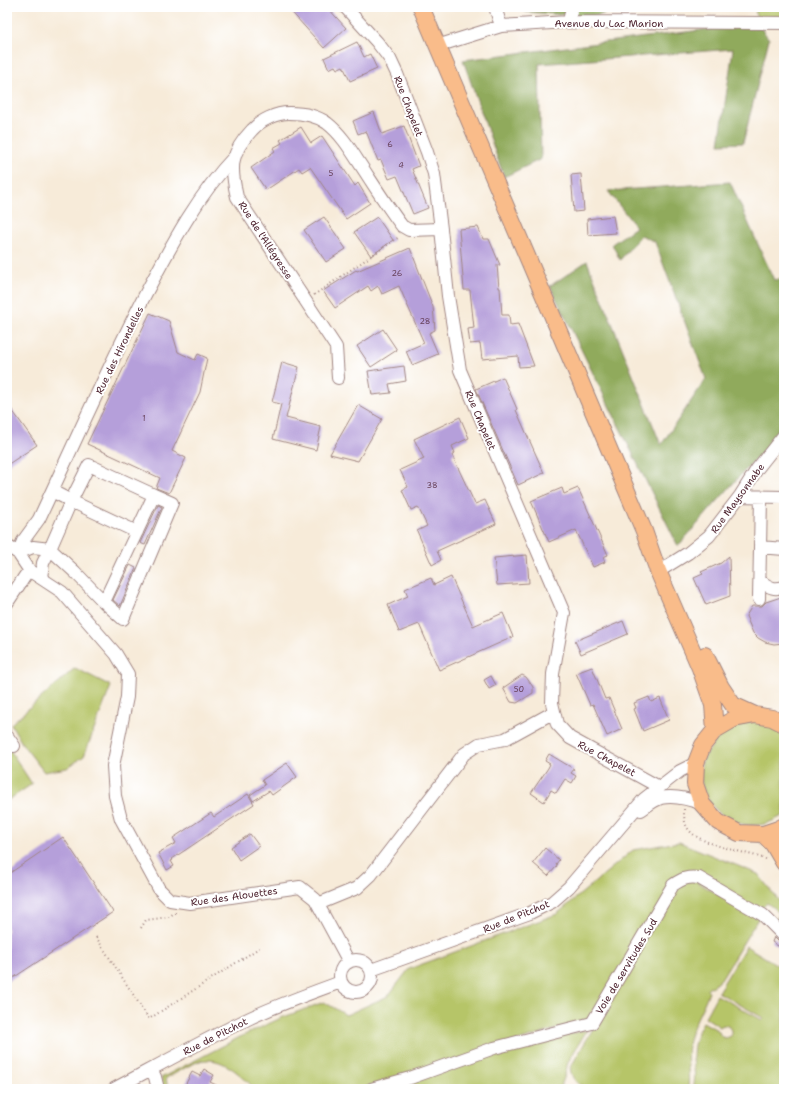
<svg xmlns="http://www.w3.org/2000/svg" width="791" height="1096" font-family="'Shantell Sans',sans-serif">
<rect width="100%" height="100%" fill="#fff"/>
<filter id="ink" filterUnits="userSpaceOnUse"><feTurbulence type="fractalNoise" baseFrequency=".025" numOctaves="2"/><feDisplacementMap in="SourceGraphic" scale="8" xChannelSelector="R" yChannelSelector="G"/><feConvolveMatrix kernelMatrix="1 2 1 2 8 2 1 2 1" color-interpolation-filters="sRGB"/></filter>
<filter id="wash" filterUnits="userSpaceOnUse"><feTurbulence type="fractalNoise" baseFrequency=".012" numOctaves="4" result="noise"/><feDisplacementMap in="SourceGraphic" scale="16" xChannelSelector="R" yChannelSelector="G"/><feGaussianBlur stdDeviation="0.9" result="paint"/><feColorMatrix in="noise" values="0 0 0 0 0 0 0 0 0 0 0 0 0 0 0 0 0 1.4 0 .05"/><feComposite in="paint" operator="in"/></filter>
<g filter="url(#wash)">
<rect width="100%" height="100%" fill="#f7ebd9"/>
<!-- green -->
<path fill="#b6c567" stroke="#807249" d="M 755,7 L 784,7 L 784,23 L 757,23 Z
M 75,668 L 111,686 L 84,756 L 67,768 L 44,772 L 23,745 L 11,724 Z
M 754,721 L 772,725 L 784,732 L 784,815 C 775,820 766,825 756,825 C 722,827 694,795 702,762 C 704,757 709,751 712,746 C 719,735 723,729 736,724 C 741,722 748,722 754,721 Z
M 10,750 L 32,784 L 7,801 L 7,753 Z
M 679,842 L 758,874 L 782,905 L 784,910 L 784,932 L 774,924 L 780,913 L 767,903 L 760,910 L 684,875 L 595,1017 L 364,1089 L 255,1089 C 241,1075 221,1055 200,1061 C 188,1065 177,1073 166,1078 L 168,1089 L 163,1089 L 161,1078 L 240,1037 L 281,1018 L 324,1002 L 346,1015 L 388,996 L 409,969 L 557,914 L 633,850 Z
M 691,879 L 759,917 L 721,979 L 712,987 L 710,986 L 707,990 L 709,991 C 703,1010 690,1027 688,1046 C 686,1060 690,1075 688,1089 L 587,1089 C 576,1083 572,1080 570,1068 L 675,888 Z
M 746,946 L 784,969 L 784,1089 L 693,1089 C 696,1078 694,1069 693,1058 C 693,1044 696,1034 703,1022 L 719,1031 L 720,1035 L 724,1038 L 728,1037 L 731,1035 L 731,1030 L 728,1026 L 723,1025 L 720,1027 L 705,1017 L 717,995 L 762,1020 L 763,1018 L 718,992 Z
M 587,1030 L 568,1062 L 565,1075 L 560,1089 L 383,1089 L 487,1052 Z"/>
<!-- forest -->
<path fill="#90aa5c" stroke="#6d6444" d="M 518,7 L 612,7 L 614,10 L 594,17 L 526,12 Z
M 757,23 L 769,39 L 743,143 L 719,144 L 733,49 L 539,64 L 541,159 L 504,177 L 463,60 Z
M 730,182 L 774,280 L 784,278 L 784,429 L 738,478 L 678,546 L 550,286 L 587,261 L 661,445 L 706,379 L 655,242 L 641,235 L 620,260 L 612,244 L 636,227 L 608,191 Z"/>
<g id="blocks">
<!-- building -->
<path fill="#b59fda" d="M 287,7 L 327,7 L 346,28 L 324,48 Z
M 357,42 L 364,57 L 370,54 L 377,69 L 350,81 L 343,66 L 337,69 L 335,66 L 329,69 L 324,58 Z
M 374,112 L 382,134 L 404,126 L 419,166 L 412,169 L 428,208 L 413,214 L 397,176 L 389,179 L 381,160 L 378,161 L 366,131 L 358,134 L 353,121 Z
M 301,127 L 311,143 L 322,136 L 355,186 L 358,183 L 370,203 L 346,219 L 310,167 L 302,172 L 299,168 L 266,190 L 251,168 L 275,151 L 273,148 L 282,143 L 280,140 Z
M 581,174 L 584,211 L 574,212 L 571,175 Z
M 613,216 L 616,233 L 588,235 L 587,219 Z
M 324,217 L 346,249 L 326,262 L 304,230 Z
M 377,217 L 393,240 L 371,256 L 354,232 Z
M 478,227 L 483,239 L 489,239 L 500,265 L 497,265 L 499,288 L 500,288 L 502,315 L 509,315 L 510,325 L 518,324 L 534,366 L 519,367 L 518,356 L 482,359 L 480,343 L 470,344 L 468,329 L 474,328 L 470,290 L 464,290 L 459,229 Z
M 410,248 L 433,307 L 435,330 L 429,333 L 438,354 L 412,365 L 406,351 L 424,343 L 399,286 L 382,294 L 378,286 L 371,291 L 368,286 L 335,308 L 323,291 L 356,270 L 357,271 Z
M 150,313 L 169,321 L 178,352 L 195,360 L 198,354 L 207,358 L 200,392 L 172,451 L 186,458 L 169,493 L 156,488 L 160,478 L 87,444 Z
M 383,329 L 397,350 L 371,367 L 357,346 Z
M 282,362 L 299,367 L 286,418 L 321,427 L 316,450 L 273,439 L 281,404 L 272,402 Z
M 404,366 L 406,381 L 389,384 L 391,393 L 372,395 L 368,371 Z
M 503,377 L 517,409 L 516,410 L 544,473 L 518,485 L 476,389 Z
M 7,403 L 37,445 L 7,465 Z
M 358,405 L 382,419 L 358,461 L 330,454 Z
M 460,417 L 469,438 L 452,446 L 455,453 L 452,455 L 475,504 L 485,500 L 496,524 L 437,551 L 441,560 L 432,565 L 417,531 L 427,526 L 418,507 L 411,510 L 402,490 L 408,487 L 400,470 L 424,459 L 414,439 Z
M 562,488 L 564,494 L 578,488 L 608,555 L 603,557 L 605,562 L 593,567 L 576,530 L 549,542 L 531,501 Z
M 158,505 L 162,507 L 145,545 L 140,543 Z
M 527,555 L 529,583 L 497,585 L 494,558 Z
M 729,556 L 730,596 L 706,605 L 694,578 L 703,574 L 701,572 L 721,563 Z
M 130,565 L 136,568 L 120,606 L 113,600 Z
M 451,577 L 473,626 L 503,613 L 513,637 L 439,670 L 419,624 L 399,632 L 388,605 L 408,596 L 405,589 L 431,578 L 434,585 Z
M 784,596 L 784,643 L 774,644 L 765,642 L 758,638 L 753,633 L 746,616 L 752,606 L 762,606 L 766,602 Z
M 623,621 L 628,634 L 581,654 L 575,641 Z
M 592,667 L 605,699 L 609,698 L 622,729 L 607,736 L 593,704 L 590,705 L 576,673 Z
M 522,675 L 526,677 L 533,687 L 533,693 L 517,703 L 511,702 L 503,688 Z
M 491,676 L 496,685 L 489,689 L 484,680 Z
M 649,697 L 651,702 L 660,698 L 669,720 L 643,731 L 634,709 L 636,708 L 634,703 Z
M 549,754 L 574,769 L 571,773 L 576,776 L 572,783 L 565,779 L 556,793 L 551,790 L 544,802 L 531,793 L 548,768 L 550,764 L 545,761 Z
M 287,763 L 297,777 L 272,795 L 269,791 L 253,801 L 250,795 L 265,785 L 262,780 Z
M 248,794 L 254,804 L 172,859 L 173,860 L 171,861 L 174,866 L 167,870 L 158,853 L 176,843 L 173,838 L 211,813 L 214,817 Z
M 250,834 L 259,846 L 239,860 L 231,847 Z
M 63,837 L 113,912 L 7,982 L 7,875 Z
M 545,848 L 559,860 L 556,864 L 557,866 L 548,876 L 533,863 Z
M 774,937 L 779,942 L 783,943 L 781,948 L 772,942 Z
M 204,1069 L 214,1075 L 210,1082 L 224,1089 L 183,1089 L 192,1072 L 200,1076 Z"/>
</g>
</g>
<g filter="url(#ink)">
<use href="#blocks" fill-opacity="0" stroke="#a08582" stroke-width="1"/>
<g fill="none" stroke-linecap="round" stroke-linejoin="round">
<defs>
<path id="minor" d="M 345,7 L 377,42 L 390,59 L 397,74 L 427,152 L 434,174 L 441,229 L 448,296 L 460,370 L 564,613 L 553,674 L 552,703 L 557,724 L 570,738 L 659,787
M 495,7 L 501,26
M 569,22 L 572,7
M 437,46 L 501,26 L 569,22 L 784,23
M 338,378 L 336,347 L 237,197 C 230,167 230,153 252,130 C 261,120 276,113 289,113 C 302,113 316,115 327,123 C 340,133 349,147 358,161 C 372,182 386,205 402,226 L 409,230 L 441,229
M 89,465 L 154,495 L 104,602 L 75,572 L 50,549 L 71,501 Z
M 52,491 L 71,501 L 137,532
M 740,496 L 784,497
M 7,546 L 18,553 L 30,571 L 62,592 L 116,654 L 128,674 L 127,697 L 113,766 L 115,796 L 121,819 L 159,889 L 170,900 L 190,903 L 300,887 L 315,899 L 349,962
M 760,547 L 784,549
M 18,553 L 23,541 L 39,519 C 74,444 108,367 146,293 C 172,244 197,196 235,156
M 18,553 L 33,547 L 50,549 L 43,563 L 41,578
M 664,568 L 688,553 L 709,536 L 740,496 L 757,469 L 784,435
M 760,581 C 770,587 772,590 784,587
M 759,599 L 761,497
M 104,602 L 123,619 L 172,503 L 154,495
M 7,603 L 25,576 L 30,571
M 7,736 L 14,746
M 641,810 C 647,806 654,800 661,798 C 675,795 689,799 702,804
M 318,904 L 357,888 L 371,875 L 464,754 L 479,744 L 505,739 L 554,712
M340 976a16 16 0 1 1 32 0a16 16 0 1 1-32 0Z
M 371,970 L 530,913 L 552,902 L 569,887 L 644,799 L 680,771 L 696,763
M 151,1069 L 155,1077 L 158,1089
M 114,1089 C 159,1065 204,1040 250,1018 C 280,1004 311,993 341,982
M 371,1089 L 410,1078 L 494,1048 L 592,1023 L 673,885 C 682,879 688,876 699,878 L 763,915 L 784,936"/>
<path id="major" d="M 421,7 L 644,531 L 658,571 L 700,668 L 713,705 L 715,730
M 705,655 L 721,687 L 733,705 L 755,715
M 784,724 L 772,718 L 755,715 L 734,719 L 715,730 L 703,745 L 696,763 L 695,784 L 702,804 L 718,822 L 739,833 L 763,834 L 778,829 L 784,826
M 763,834 L 773,844 L 784,863"/>
</defs>
<!-- minor casing -->
<use href="#minor" stroke="#a08582" stroke-width="14"/>
<!-- major casing -->
<use href="#major" stroke="#a08582" stroke-width="18"/>
<!-- path -->
<path stroke="#a08582" stroke-width="2" stroke-dasharray="1 3" stroke-linecap="butt" d="M 314,295 L 399,237
M 684,809 C 684,817 684,824 689,830 C 701,846 749,852 768,860
M 782,875 L 784,880
M 141,928 L 146,920 L 169,917 L 174,913 L 179,913
M 96,937 L 149,1019 L 259,948"/>
<!-- minor -->
<use href="#minor" stroke="#fff" stroke-width="12"/>
<!-- major -->
<use href="#major" stroke="#f9bc8a" stroke-width="16"/>
</g>
</g>
<g text-anchor="middle" stroke-width="4" stroke-linejoin="round" paint-order="stroke">
<!-- number labels -->
<g font-size="8" fill="#653f57">
<text x="390" y="147">6</text>
<text x="401" y="168">4</text>
<text x="331" y="176">5</text>
<text x="397" y="276">26</text>
<text x="425" y="324">28</text>
<text x="144" y="421">1</text>
<text x="432" y="488">38</text>
<text x="519" y="692">50</text>
</g>
<!-- street labels -->
<g font-size="10" fill="#4a1f2b" stroke="#fff">
<text x="609" y="27">Avenue du Lac Marion</text>
<text transform="translate(409 106) rotate(69)" y="4">Rue Chapelet</text>
<text transform="translate(266 240) rotate(57)" y="4">Rue de l'Allégresse</text>
<text transform="translate(119 350) rotate(-64)" y="4">Rue des Hirondelles</text>
<text transform="translate(481 420) rotate(67)" y="4">Rue Chapelet</text>
<text transform="translate(737 498) rotate(-54)" y="4">Rue Maysonnabe</text>
<text transform="translate(607 758) rotate(28)" y="4">Rue Chapelet</text>
<text transform="translate(234 896) rotate(-8)" y="4">Rue des Alouettes</text>
<text transform="translate(516 916) rotate(-22)" y="4">Rue de Pitchot</text>
<text transform="translate(626 966) rotate(-59)" y="4">Voie de servitudes Sud</text>
<text transform="translate(215 1036) rotate(-27)" y="4">Rue de Pitchot</text>
</g>
</g>
<!-- margin -->
<rect width="791" height="1096" fill="none" stroke="#fff" stroke-width="24"/>
</svg>
